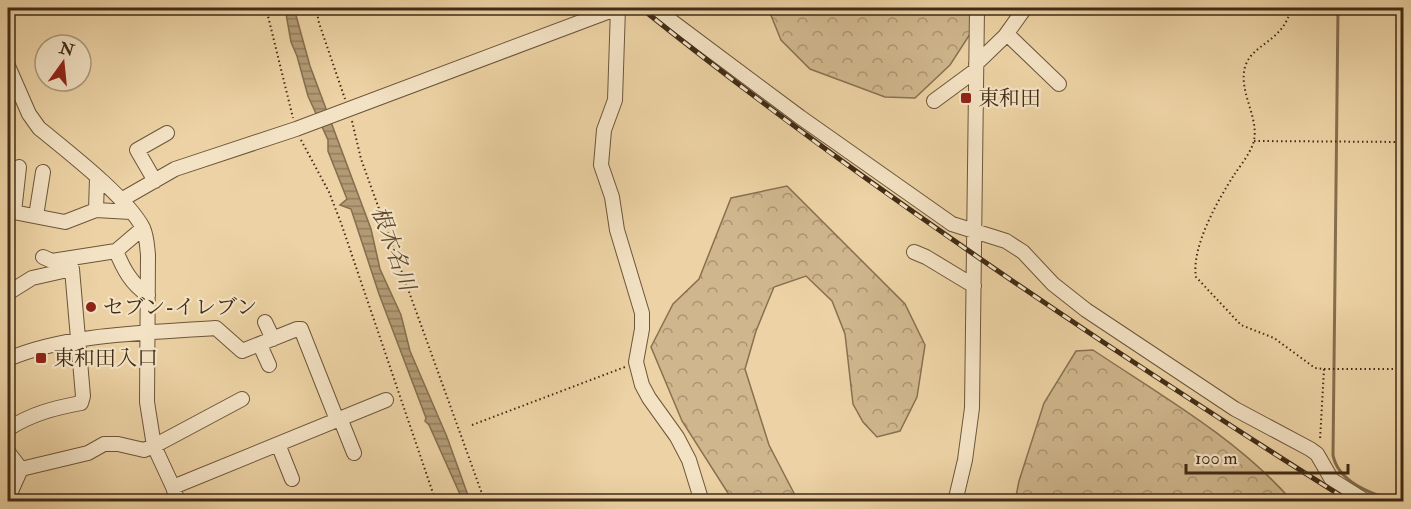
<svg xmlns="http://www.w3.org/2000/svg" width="1411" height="509" font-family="'IM FELL Double Pica','Noto Serif JP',serif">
<defs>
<pattern id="forest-crowns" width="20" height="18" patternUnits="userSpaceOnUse" patternTransform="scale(1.5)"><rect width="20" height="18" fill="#cfb68c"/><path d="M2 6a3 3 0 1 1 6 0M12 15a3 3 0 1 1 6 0" fill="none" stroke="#aa9471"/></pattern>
<pattern id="water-rules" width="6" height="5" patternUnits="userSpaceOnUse" patternTransform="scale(1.5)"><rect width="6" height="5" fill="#b29a74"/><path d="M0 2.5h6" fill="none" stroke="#927e5e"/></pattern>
</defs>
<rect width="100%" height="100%" fill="#ecd2a4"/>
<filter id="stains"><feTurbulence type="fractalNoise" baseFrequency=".00333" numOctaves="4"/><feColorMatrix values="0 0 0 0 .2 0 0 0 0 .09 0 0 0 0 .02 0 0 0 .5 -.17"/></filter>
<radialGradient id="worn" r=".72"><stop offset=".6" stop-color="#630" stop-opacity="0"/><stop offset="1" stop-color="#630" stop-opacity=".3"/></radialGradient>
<!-- forest -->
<path fill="url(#forest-crowns)" stroke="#887151" stroke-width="1.5" d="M 768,8 L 977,8 L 972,31 L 950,65 L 915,98 L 885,97 L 810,69 L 781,40 Z
M 787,186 L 905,304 L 925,345 L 917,397 L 900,431 L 877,437 L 863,422 L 853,404 L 845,334 L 832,301 L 806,276 L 774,287 L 756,331 L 745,369 L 769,445 L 798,501 L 733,501 L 682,421 L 651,347 L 673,304 L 699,279 L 731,198 Z
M 1093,350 C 1162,396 1238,439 1292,501 L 1015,501 L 1019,481 L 1044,403 L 1076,351 Z"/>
<!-- water -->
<path fill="url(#water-rules)" stroke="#856e4e" stroke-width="1.5" d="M 285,8 L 294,8 L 310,66 L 371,229 L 380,269 L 401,315 L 410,351 L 447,437 L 470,501 L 463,501 L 429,425 L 425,421 L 426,418 L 379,294 L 351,209 L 340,205 L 347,199 L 328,151 L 328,140 L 308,96 L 297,56 L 291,42 Z"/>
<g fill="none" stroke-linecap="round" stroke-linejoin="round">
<!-- stream -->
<path stroke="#856e4e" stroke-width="3" d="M 1338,8 L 1333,455 C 1338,483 1373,494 1397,502"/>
<defs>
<path id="minor" d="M 8,8 L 9,8
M 618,8 L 615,100 L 604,130 L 601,165 L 612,197 L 617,230 L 642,313 L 642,329 L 636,362 L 642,385 L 649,398 L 677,437 L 689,460 L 702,502
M 654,8 L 800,117 L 952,224 L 1006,241 L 1023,252 L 1053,284 L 1086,310 L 1235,409 L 1310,449 L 1317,454 L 1332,480 L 1367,502
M 1007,34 L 1059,84
M 976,64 L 1005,36 L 1025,8
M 8,66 L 29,114 L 39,128 C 67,151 127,197 143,228 C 147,237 147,246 148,255 L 147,402 L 154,446 L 173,487 L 178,502
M 934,101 L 976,70
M 155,181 L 137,150 L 167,133
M 121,200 L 175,169 L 296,129 L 618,8
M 96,210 L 97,178
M 8,211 L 65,222 L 96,210 L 131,212
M 14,212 L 19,167
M 36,216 L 43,172
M 116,251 C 123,268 131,284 148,295
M 914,252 L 926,257 L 974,286
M 43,257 L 52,261 L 116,251 L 143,228
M 8,293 L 32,278 L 72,269 L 83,396 L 81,403 C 54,408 31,414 8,429
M 265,322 L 273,339
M 260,345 L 269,365
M 8,359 C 70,333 148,333 216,328 L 242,351 L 297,329 L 301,329 L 337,420
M 340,418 L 354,453
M 278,444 L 292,479
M 8,452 L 21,469
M 173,487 L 386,400
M 8,498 L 21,469 L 88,453 L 104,444 L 118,444 L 144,450 L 154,446 L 242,399
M 955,502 L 965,460 L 972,408 L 977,8"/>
</defs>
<!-- minor casing -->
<use href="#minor" stroke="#6c563a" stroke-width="16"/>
<!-- path -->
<path stroke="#412c16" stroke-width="2" stroke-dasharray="1.5 3" stroke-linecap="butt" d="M 266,8 L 293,118
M 316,8 L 319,23 L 345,99
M 1291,8 C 1284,42 1252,43 1245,67 C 1238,93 1261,119 1253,144 C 1249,155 1240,166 1234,175 C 1218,200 1191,247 1196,277 L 1241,325 L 1274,338 L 1315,368 L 1324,369 L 1320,440
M 352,121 L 361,159 L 485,502
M 301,140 L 329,192 L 341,223 L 436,502
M 1254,141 L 1404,142
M 1324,369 L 1404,369
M 472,425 L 625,367"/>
<!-- minor -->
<use href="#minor" stroke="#f3e2c4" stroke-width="14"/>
<defs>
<path id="rail" d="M 641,8 C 790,128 944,236 1103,342 C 1185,396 1267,450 1351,502"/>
</defs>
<!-- rail casing -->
<use href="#rail" stroke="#412c16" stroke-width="5"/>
<!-- rail -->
<use href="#rail" stroke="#f3e2c4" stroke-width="3" stroke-dasharray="9" stroke-linecap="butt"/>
</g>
<!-- markers -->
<g fill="#8f2418" stroke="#f3e2c4" stroke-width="2">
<rect x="960" y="92" width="12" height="12" rx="3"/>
<circle cx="91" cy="307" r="6"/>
<rect x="35" y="352" width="12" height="12" rx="3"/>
</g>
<g text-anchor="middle" stroke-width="4.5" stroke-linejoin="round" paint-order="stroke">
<!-- poi labels -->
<g font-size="21" fill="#412c16" stroke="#f3e2c4" text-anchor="start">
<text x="978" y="105">東和田</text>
<text x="103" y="314">セブン-イレブン</text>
<text x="53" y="365">東和田入口</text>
</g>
<!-- water labels -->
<g font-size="22" font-style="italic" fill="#5d482e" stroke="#f3e2c4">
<text transform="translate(394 248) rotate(70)" y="8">根木名川</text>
</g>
</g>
<!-- margin -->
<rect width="1411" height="509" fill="none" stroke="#ecd2a4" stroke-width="30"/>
<rect x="9" y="9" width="1393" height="491" fill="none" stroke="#412c16" stroke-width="3"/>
<rect x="15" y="15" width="1381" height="479" fill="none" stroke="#412c16" stroke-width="1.5"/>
<!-- north arrow -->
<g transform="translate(63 63) rotate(15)"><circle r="28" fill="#f3e2c4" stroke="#ac997e" stroke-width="1.5"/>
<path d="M0-4.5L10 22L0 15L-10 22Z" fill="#8f2418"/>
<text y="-9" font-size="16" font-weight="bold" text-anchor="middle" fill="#412c16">N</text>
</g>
<!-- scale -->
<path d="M1186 464v9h162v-9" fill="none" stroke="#412c16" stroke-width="3"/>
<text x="1195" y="464" font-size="18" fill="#412c16" stroke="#f3e2c4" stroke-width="4.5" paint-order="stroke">100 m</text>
<rect width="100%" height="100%" filter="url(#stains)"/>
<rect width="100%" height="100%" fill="url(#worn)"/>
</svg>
